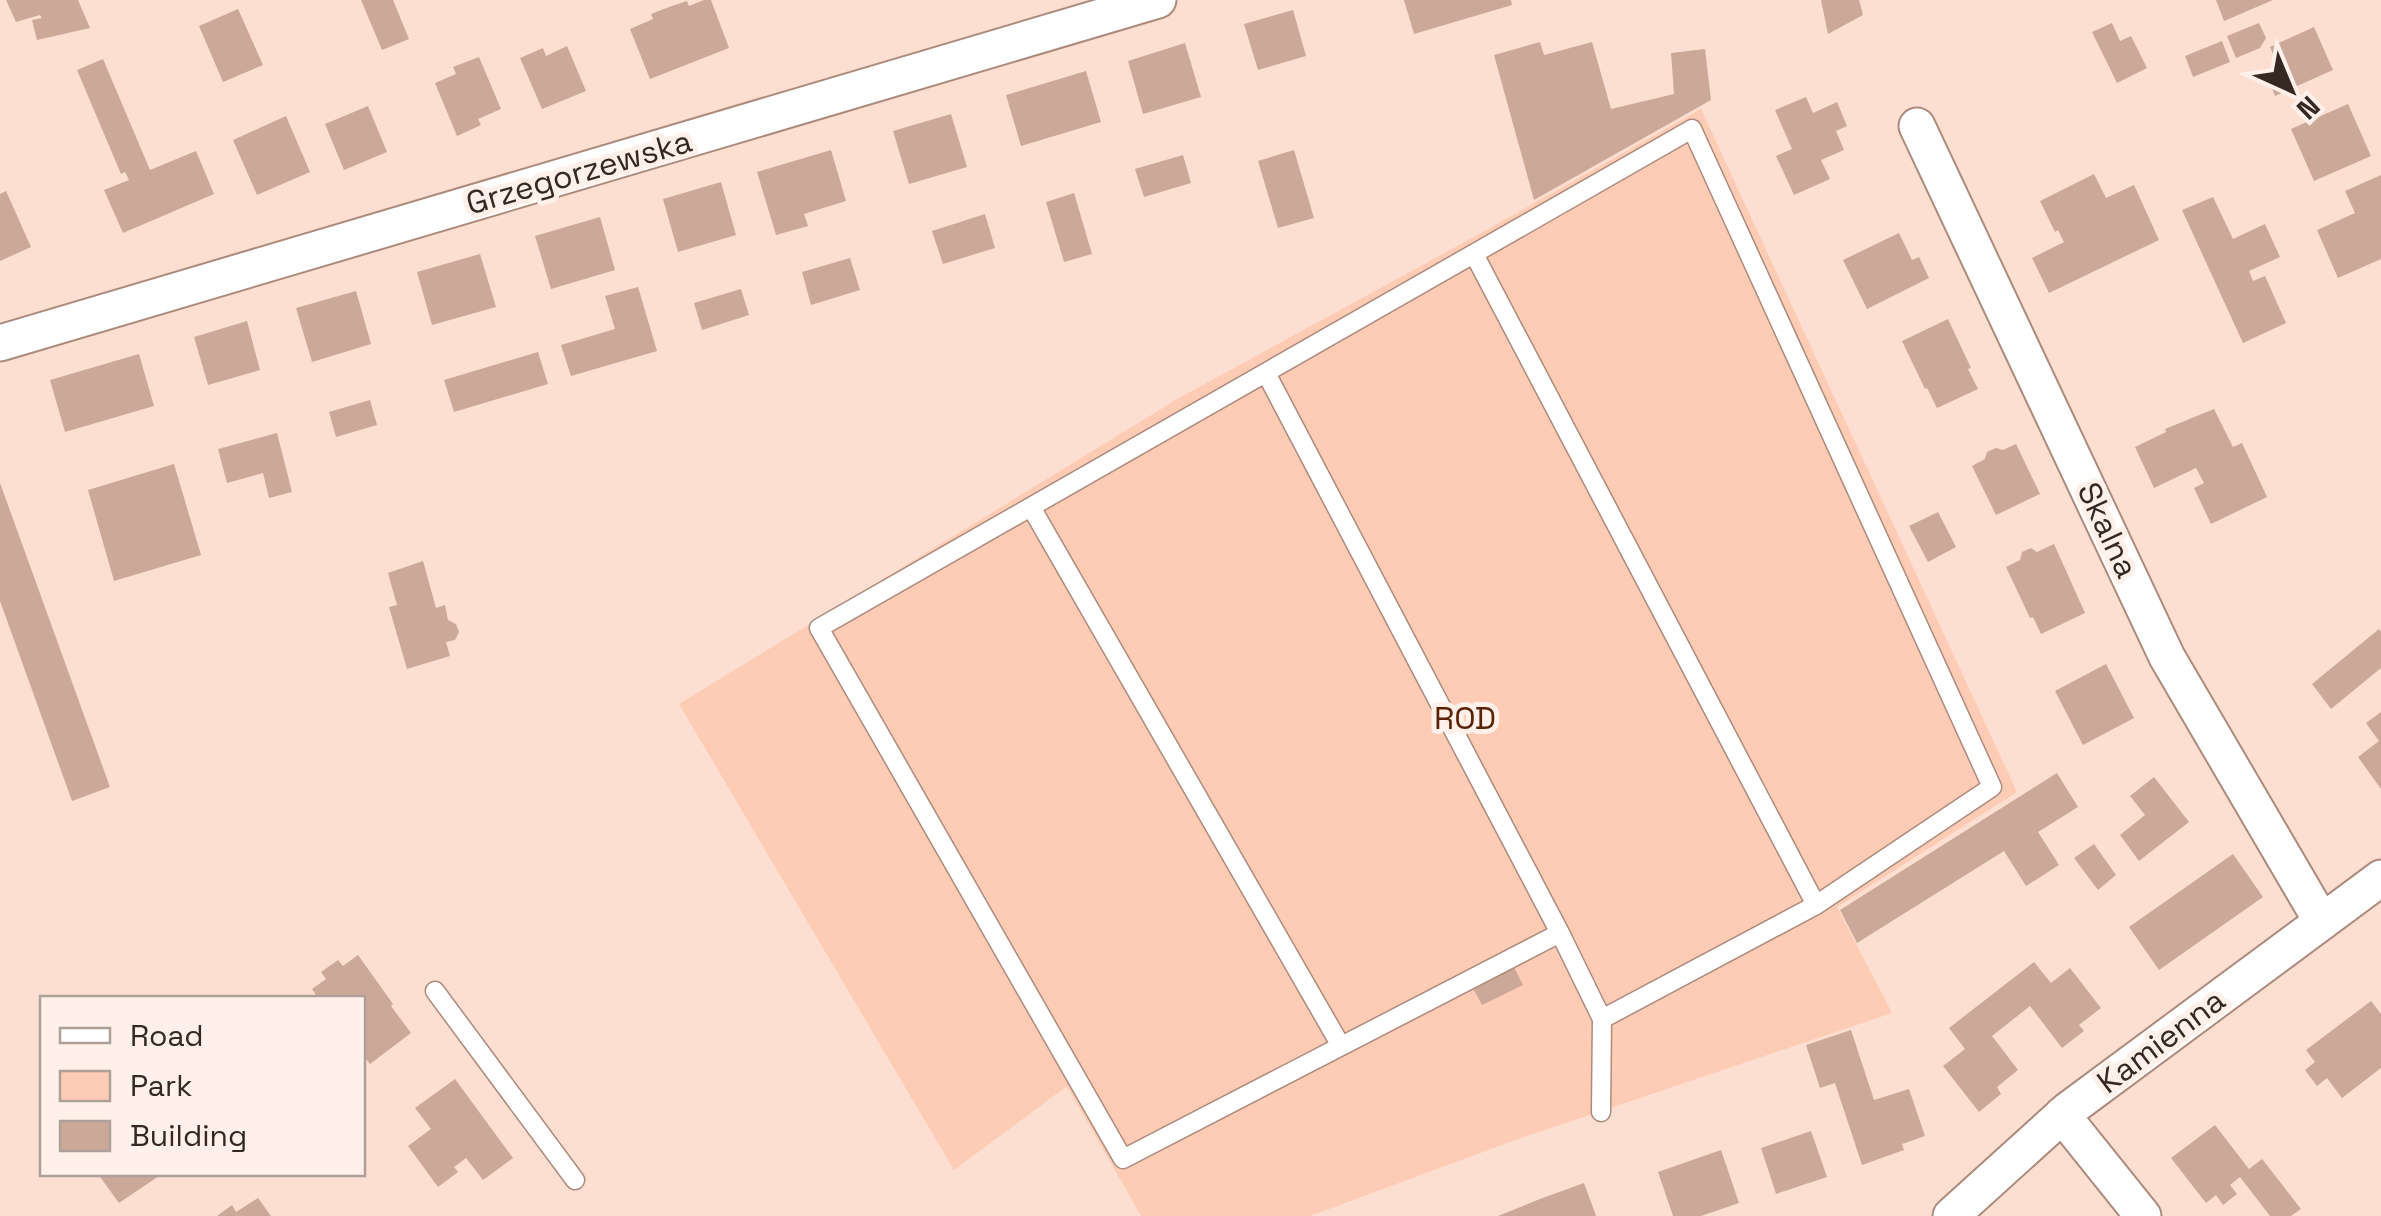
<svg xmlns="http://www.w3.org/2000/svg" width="2381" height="1216" font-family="'Space Grotesk',sans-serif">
<rect width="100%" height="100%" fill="#fddfd2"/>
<!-- green -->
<path fill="#fecbb4" d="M 1701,109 L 2017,792 L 1837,907 L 1892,1013 L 1518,1139 L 1310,1216 L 1141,1216 L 1067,1086 L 954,1170 L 679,704 L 1179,398 L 1481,233 Z"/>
<!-- building -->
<path fill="#cba898" d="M 6,0 L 78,0 L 90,28 L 37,40 L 32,20 L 42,18 L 40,15 L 16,22 Z
M 361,0 L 393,0 L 409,39 L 382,50 Z
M 704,0 L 711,0 L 729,48 L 650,79 L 630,29 L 653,19 L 651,14 L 669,7 L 687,1 L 689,6 Z
M 1404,0 L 1511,0 L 1512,5 L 1414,34 Z
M 1821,0 L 1859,0 L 1863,15 L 1828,34 Z
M 2216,0 L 2273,0 L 2224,21 Z
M 238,9 L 263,65 L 223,82 L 199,26 Z
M 1293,10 L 1306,56 L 1258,70 L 1244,24 Z
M 2112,23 L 2120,41 L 2131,36 L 2147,68 L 2117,83 L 2092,32 Z
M 2259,23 L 2266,38 L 2260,48 L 2236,58 L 2227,36 Z
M 2314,27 L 2333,70 L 2275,96 L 2268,78 L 2281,72 L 2270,47 Z
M 2222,41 L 2230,62 L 2193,77 L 2185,56 Z
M 1540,42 L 1544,55 L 1592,42 L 1611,109 L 1674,94 L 1671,53 L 1705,49 L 1711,100 L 1534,200 L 1494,55 Z
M 1185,43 L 1201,97 L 1143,114 L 1128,61 Z
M 567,46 L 586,91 L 542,109 L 520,58 L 543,48 L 546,56 Z
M 479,57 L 501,109 L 478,119 L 481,125 L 457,136 L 435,83 L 456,74 L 453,67 Z
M 103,59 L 150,170 L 196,151 L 214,194 L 123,233 L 104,190 L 129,180 L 125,172 L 121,174 L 77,70 Z
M 1086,71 L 1101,122 L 1021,146 L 1006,95 Z
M 1806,97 L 1813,113 L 1837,102 L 1847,126 L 1836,131 L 1844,150 L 1821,160 L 1830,179 L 1794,195 L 1776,156 L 1792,149 L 1775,110 Z
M 2348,104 L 2371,156 L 2314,181 L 2291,129 Z
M 368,106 L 387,152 L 344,170 L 325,124 Z
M 951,114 L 967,167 L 909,184 L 893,131 Z
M 286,116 L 310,172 L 257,195 L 233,140 Z
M 831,150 L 846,201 L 804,214 L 808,226 L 776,235 L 757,172 Z
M 1294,150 L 1314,218 L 1278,228 L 1258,161 Z
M 1183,155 L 1191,183 L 1144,197 L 1135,169 Z
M 2094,174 L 2106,198 L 2134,185 L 2159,240 L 2049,293 L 2032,258 L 2064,242 L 2058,230 L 2055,232 L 2040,201 Z
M 2381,175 L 2381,259 L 2338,278 L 2317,230 L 2355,213 L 2345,191 Z
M 721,182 L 736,235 L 678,252 L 663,199 Z
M 6,191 L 31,247 L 0,261 L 0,194 Z
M 1074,193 L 1092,254 L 1064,262 L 1046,202 Z
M 2213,197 L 2233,239 L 2265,224 L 2280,257 L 2249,271 L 2253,281 L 2265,276 L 2286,323 L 2243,343 L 2182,210 Z
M 985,214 L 995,248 L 943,264 L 932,231 Z
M 600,217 L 615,270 L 551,289 L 535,236 Z
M 1899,233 L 1912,260 L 1919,257 L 1929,278 L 1867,309 L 1843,260 Z
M 480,254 L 496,307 L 432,325 L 417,272 Z
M 850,258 L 860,290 L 811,305 L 802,272 Z
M 638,287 L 657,351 L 571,376 L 561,345 L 615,329 L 605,296 Z
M 741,289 L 749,315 L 702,330 L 694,303 Z
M 356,291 L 371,344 L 312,362 L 296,308 Z
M 1948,319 L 1971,368 L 1968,369 L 1978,389 L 1937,408 L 1927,388 L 1925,389 L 1902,341 Z
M 247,321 L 260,370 L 208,385 L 194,337 Z
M 538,352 L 548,384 L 454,412 L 444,380 Z
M 139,354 L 154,406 L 65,432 L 50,380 Z
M 370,400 L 377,425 L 336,437 L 329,412 Z
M 2214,409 L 2233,447 L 2242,443 L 2267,497 L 2211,524 L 2194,488 L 2204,483 L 2196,468 L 2154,488 L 2135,447 L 2166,432 L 2165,429 Z
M 277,433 L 292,492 L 269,498 L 263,473 L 227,483 L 218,449 Z
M 2016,444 L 2040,494 L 1996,515 L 1972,466 L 1985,459 L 1987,452 L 1996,448 L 2003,450 Z
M 174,464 L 201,555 L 114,581 L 88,490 Z
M 0,483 L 110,787 L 72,801 L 0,601 Z
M 1938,512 L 1956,547 L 1928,562 L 1909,526 Z
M 2054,544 L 2085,613 L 2041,634 L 2033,617 L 2030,618 L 2006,567 L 2020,560 L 2022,552 L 2031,548 L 2037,552 Z
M 423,561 L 436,608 L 445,605 L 448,620 L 456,624 L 459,632 L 455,640 L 446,642 L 450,656 L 407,669 L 389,607 L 397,605 L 388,573 Z
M 2379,629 L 2381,632 L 2381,668 L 2331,709 L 2312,684 Z
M 2106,664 L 2134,718 L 2083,745 L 2055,691 Z
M 2381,712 L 2381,789 L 2358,757 L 2379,741 L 2366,723 Z
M 2057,773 L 2078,807 L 2038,832 L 2059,865 L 2026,886 L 2004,851 L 1857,943 L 1840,910 Z
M 2154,777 L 2189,822 L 2139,861 L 2120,835 L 2145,815 L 2130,796 Z
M 2094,844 L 2116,875 L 2098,890 L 2074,858 Z
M 2233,854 L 2263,897 L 2159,970 L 2129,927 Z
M 358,955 L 393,1004 L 391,1006 L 411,1033 L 370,1064 L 362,1054 L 362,998 L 318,998 L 312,989 L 326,979 L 321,972 L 338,960 L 343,966 Z
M 2034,962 L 2051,983 L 2070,968 L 2101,1008 L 2079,1025 L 2084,1031 L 2062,1048 L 2030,1006 L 1992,1036 L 2018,1070 L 1997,1087 L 2001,1094 L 1979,1112 L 1943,1066 L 1965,1049 L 1949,1028 Z
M 1514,967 L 1523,985 L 1482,1005 L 1473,988 Z
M 2371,1001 L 2381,1014 L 2381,1068 L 2342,1098 L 2327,1078 L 2317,1086 L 2305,1070 L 2315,1062 L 2306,1050 Z
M 1851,1030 L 1874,1100 L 1909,1089 L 1925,1136 L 1902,1144 L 1904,1150 L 1862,1165 L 1835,1083 L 1820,1088 L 1806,1045 Z
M 455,1079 L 513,1158 L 483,1180 L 466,1158 L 454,1167 L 458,1172 L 438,1187 L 408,1146 L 431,1129 L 415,1108 Z
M 2215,1125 L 2249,1169 L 2262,1159 L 2301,1209 L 2291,1216 L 2270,1216 L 2240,1177 L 2230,1185 L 2237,1194 L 2223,1205 L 2216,1195 L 2206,1203 L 2171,1158 Z
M 1811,1131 L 1827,1177 L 1776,1194 L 1761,1148 Z
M 1721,1150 L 1739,1203 L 1701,1216 L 1673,1216 L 1658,1172 Z
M 98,1174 L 162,1174 L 119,1203 Z
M 1584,1183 L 1596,1216 L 1498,1216 L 1540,1199 Z
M 258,1198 L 271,1216 L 217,1216 L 232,1205 L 236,1212 Z"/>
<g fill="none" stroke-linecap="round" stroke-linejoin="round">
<defs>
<path id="lane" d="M 1474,254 L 1816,905
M 1266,373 L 1560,933
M 1031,507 L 1341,1046
M 435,991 L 575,1180
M 1601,1112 L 1602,1019 L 1560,933 L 1123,1159 L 819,628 L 1692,129 L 1992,787 L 1816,905 L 1602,1019"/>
<path id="street" d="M 1917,126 L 2167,657 L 2322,922
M 0,343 L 1158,0
M 2062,1115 L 2143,1216
M 1951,1216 L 2068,1110 L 2381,878"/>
</defs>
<!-- lane casing -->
<use href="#lane" stroke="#ac8b7c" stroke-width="21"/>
<!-- street casing -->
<use href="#street" stroke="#ac8b7c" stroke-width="39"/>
<!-- lane -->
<use href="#lane" stroke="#fff" stroke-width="18"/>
<!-- street -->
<use href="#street" stroke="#fff" stroke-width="35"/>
</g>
<g text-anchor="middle" stroke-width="10" stroke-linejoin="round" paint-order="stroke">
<!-- street labels -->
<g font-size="32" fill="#352721" stroke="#fff0e9">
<text transform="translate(579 172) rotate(-16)" y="11">Grzegorzewska</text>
<text transform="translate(2108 530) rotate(65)" y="11">Skalna</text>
<text transform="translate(2161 1041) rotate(-37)" y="11">Kamienna</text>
</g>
<!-- park labels -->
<g font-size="32" fill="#592202" stroke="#fff0e9">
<text x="1465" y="729">ROD</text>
</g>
</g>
<!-- legend -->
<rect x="40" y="996" width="325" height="180" fill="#fff0e9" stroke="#aea099" stroke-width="2.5"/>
<rect x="60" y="1028" width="50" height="15" fill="#ffffff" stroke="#aea099" stroke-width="2.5"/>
<text x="130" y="1046" font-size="30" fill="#352721">Road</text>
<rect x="60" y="1071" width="50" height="30" fill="#fecbb4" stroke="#aea099" stroke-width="2.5"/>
<text x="130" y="1096" font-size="30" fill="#352721">Park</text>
<rect x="60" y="1121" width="50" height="30" fill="#cba898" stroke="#aea099" stroke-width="2.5"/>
<text x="130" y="1146" font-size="30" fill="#352721">Building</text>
<!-- north arrow -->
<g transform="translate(2291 90) rotate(136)" stroke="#fff0e9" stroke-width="8" paint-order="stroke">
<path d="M0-8L18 38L0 25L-18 38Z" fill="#352721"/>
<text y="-15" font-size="28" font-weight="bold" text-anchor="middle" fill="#352721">N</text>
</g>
</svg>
